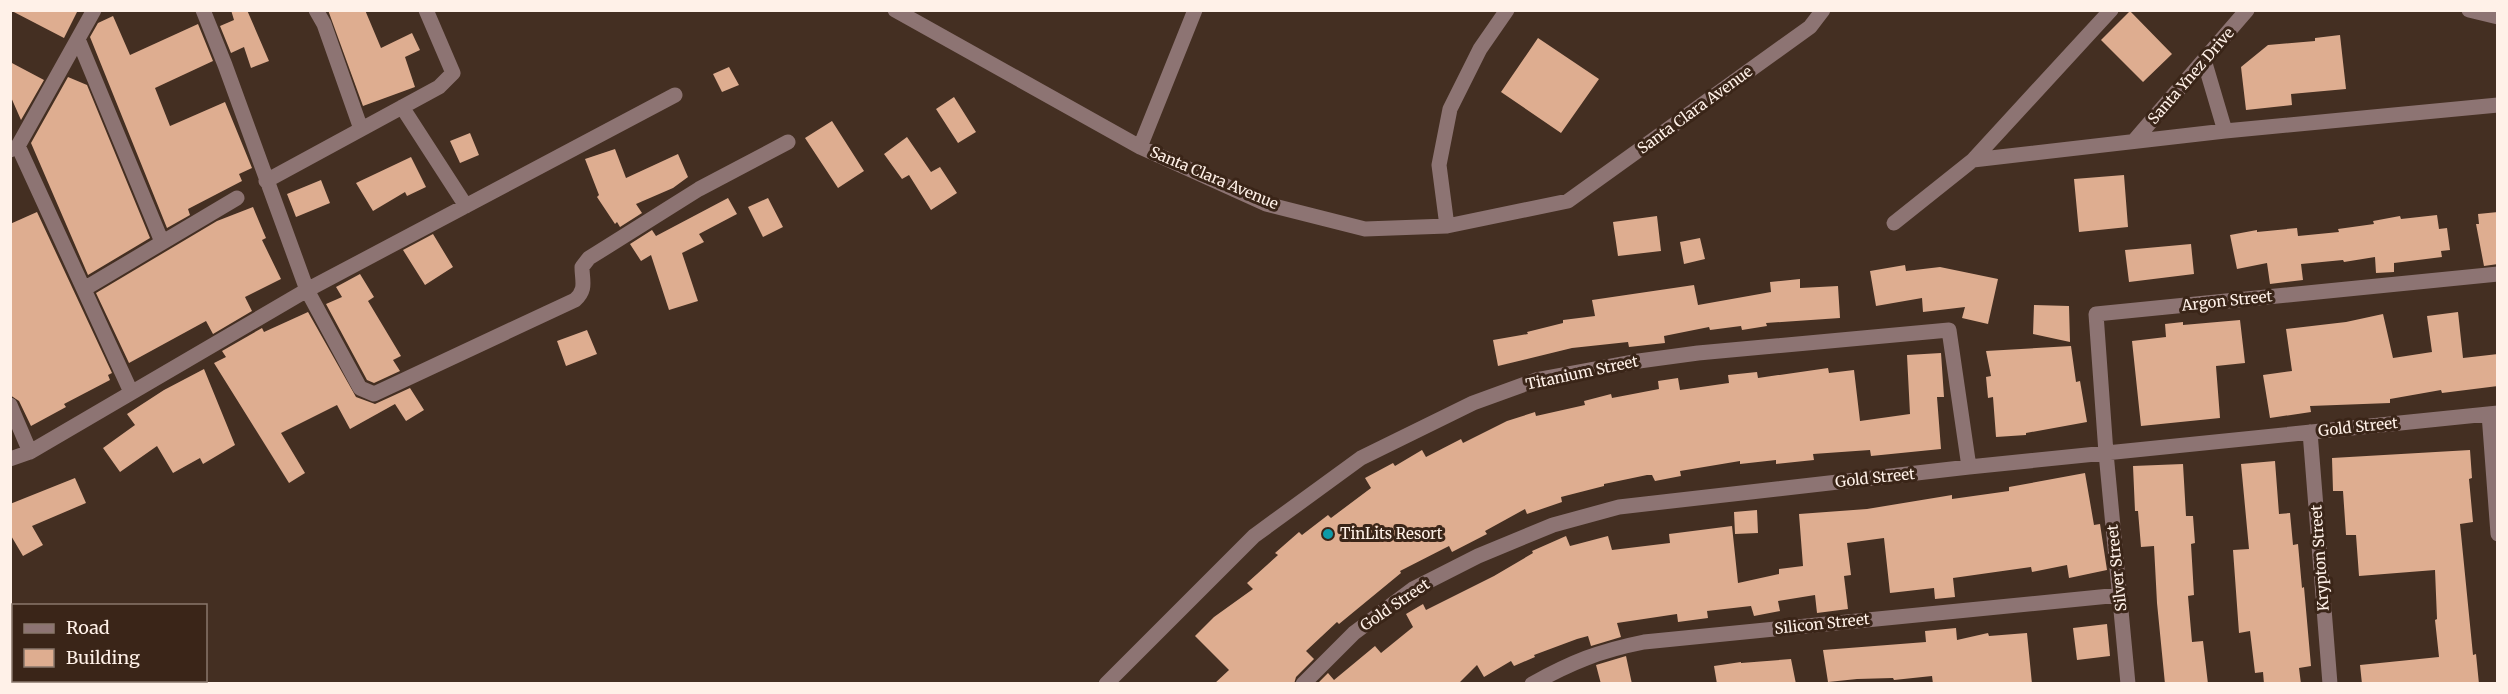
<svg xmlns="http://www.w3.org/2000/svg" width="2508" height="694" font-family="Merriweather,serif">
<rect width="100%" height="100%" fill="#442f22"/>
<!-- building -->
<path fill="#dead90" d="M 10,10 L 78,10 L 64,38 Z
M 231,10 L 247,10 L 269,61 L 251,68 L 244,47 L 231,53 L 220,26 L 234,20 Z
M 328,10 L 365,10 L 381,48 L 412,33 L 420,50 L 405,57 L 415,87 L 363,106 Z
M 2130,11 L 2172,54 L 2143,82 L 2101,40 Z
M 113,16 L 130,55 L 198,24 L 213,61 L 155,88 L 170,126 L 225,102 L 252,168 L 239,174 L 242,181 L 188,209 L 190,215 L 167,228 L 90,37 L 98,23 Z
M 2340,35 L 2346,89 L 2291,94 L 2292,105 L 2246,110 L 2241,67 L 2268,45 L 2315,41 L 2315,38 Z
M 1538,38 L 1599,79 L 1561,133 L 1501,92 Z
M 10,62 L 44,80 L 21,120 L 10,95 Z
M 729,67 L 739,85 L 722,92 L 713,74 Z
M 68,77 L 87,85 L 150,238 L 88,275 L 31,143 Z
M 954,97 L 976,132 L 958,143 L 936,109 Z
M 832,121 L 864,171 L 838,188 L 805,138 Z
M 470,133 L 479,155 L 460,163 L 450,141 Z
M 907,137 L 931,172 L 940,167 L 957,193 L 931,210 L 909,175 L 902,179 L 884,154 Z
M 615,149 L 626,178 L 678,154 L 688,177 L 673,188 L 636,204 L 642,213 L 620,227 L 617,222 L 615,224 L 597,197 L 599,195 L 585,159 Z
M 411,157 L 426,187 L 407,196 L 405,192 L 373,211 L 356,183 Z
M 2124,175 L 2128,227 L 2079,232 L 2074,179 Z
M 321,180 L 330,203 L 296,217 L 287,194 Z
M 728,198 L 737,214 L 699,234 L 704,242 L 682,253 L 698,301 L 669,310 L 651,255 L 641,261 L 630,244 L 652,230 L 656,236 Z
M 768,198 L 783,227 L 763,237 L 748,207 Z
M 253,207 L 266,238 L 262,240 L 281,279 L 245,297 L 252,311 L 213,334 L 206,321 L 129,363 L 96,293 L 217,221 Z
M 37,212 L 112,373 L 108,375 L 110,380 L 64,404 L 66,407 L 31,426 L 19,401 L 10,395 L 10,224 Z
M 2498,212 L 2498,264 L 2484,266 L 2476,224 L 2479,224 L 2478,214 Z
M 2437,215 L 2439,229 L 2447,228 L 2450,250 L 2441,251 L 2442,257 L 2394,263 L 2394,272 L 2376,273 L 2375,257 L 2344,262 L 2343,260 L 2301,264 L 2303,280 L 2270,284 L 2267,263 L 2237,269 L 2230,235 L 2257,230 L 2257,232 L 2297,228 L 2298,236 L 2339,232 L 2338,229 L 2374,224 L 2373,221 L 2400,216 L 2401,219 Z
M 1657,216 L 1661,251 L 1618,256 L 1613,222 Z
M 433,234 L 453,267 L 425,285 L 403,250 Z
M 1700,238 L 1705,259 L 1684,264 L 1680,242 Z
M 2191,244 L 2194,274 L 2129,282 L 2125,250 Z
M 1905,265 L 1906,271 L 1940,267 L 1998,279 L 1988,324 L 1962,318 L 1965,307 L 1923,312 L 1922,298 L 1876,306 L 1870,271 Z
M 360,274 L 374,297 L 368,301 L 401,356 L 393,360 L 400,371 L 374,383 L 367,380 L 326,304 L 342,297 L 336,287 Z
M 1800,279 L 1800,288 L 1838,286 L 1840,318 L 1766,323 L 1767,326 L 1742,330 L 1741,326 L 1710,330 L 1709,327 L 1664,336 L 1665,343 L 1629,347 L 1628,342 L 1572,348 L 1498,366 L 1493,340 L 1528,334 L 1527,332 L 1563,323 L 1563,320 L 1595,316 L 1592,300 L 1694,285 L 1698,305 L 1771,292 L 1770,282 Z
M 2034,305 L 2069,306 L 2070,342 L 2033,334 Z
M 308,312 L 356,397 L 375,404 L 410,388 L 424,410 L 406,421 L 395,404 L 350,429 L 337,405 L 281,433 L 305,473 L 289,483 L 214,363 L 226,357 L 222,351 L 262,328 L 264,332 Z
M 2458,312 L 2463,358 L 2498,354 L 2498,386 L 2442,393 L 2441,390 L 2390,399 L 2390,403 L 2310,406 L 2311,412 L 2270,418 L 2263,375 L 2292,371 L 2286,329 L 2346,322 L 2383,314 L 2393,358 L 2432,352 L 2427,316 Z
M 2240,320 L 2245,363 L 2216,366 L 2220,418 L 2141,426 L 2132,341 L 2166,337 L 2165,324 L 2183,322 L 2183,325 Z
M 587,330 L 597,354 L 566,366 L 557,341 Z
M 2071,346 L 2076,382 L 2080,381 L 2087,422 L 2026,433 L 2026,435 L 1996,437 L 1993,397 L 1988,398 L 1986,377 L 1991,376 L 1986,351 Z
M 1941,353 L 1944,397 L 1937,397 L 1941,449 L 1871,456 L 1870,450 L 1813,454 L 1814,460 L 1776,464 L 1776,460 L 1740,464 L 1740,461 L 1680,471 L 1681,476 L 1655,481 L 1652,475 L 1647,475 L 1604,484 L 1604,486 L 1561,497 L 1562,502 L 1527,514 L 1525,509 L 1485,531 L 1487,534 L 1452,552 L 1449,546 L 1400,571 L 1401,573 L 1339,624 L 1337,622 L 1306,651 L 1314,659 L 1296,677 L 1294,684 L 1214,684 L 1229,670 L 1195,636 L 1214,617 L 1253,589 L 1247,583 L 1278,555 L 1275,553 L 1299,532 L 1302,535 L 1328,515 L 1331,518 L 1371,488 L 1365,478 L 1393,463 L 1395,466 L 1422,450 L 1426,457 L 1461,439 L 1463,443 L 1507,421 L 1535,412 L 1536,416 L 1585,405 L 1584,401 L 1611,394 L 1612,398 L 1659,389 L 1658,381 L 1678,378 L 1680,390 L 1729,383 L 1728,375 L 1757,372 L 1758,378 L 1828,368 L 1829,373 L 1854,370 L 1860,421 L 1910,414 L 1907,355 Z
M 204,369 L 235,445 L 203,464 L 200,458 L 173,473 L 157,446 L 120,472 L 103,448 L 135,425 L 127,414 L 164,390 Z
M 2470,450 L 2472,478 L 2469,479 L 2473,522 L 2460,524 L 2473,655 L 2476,654 L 2479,684 L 2362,684 L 2360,665 L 2439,657 L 2435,620 L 2437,619 L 2435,570 L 2359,576 L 2356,535 L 2346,535 L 2343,491 L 2333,491 L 2332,458 Z
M 2275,461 L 2279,514 L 2290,513 L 2293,545 L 2298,544 L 2302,588 L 2304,587 L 2311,666 L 2299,668 L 2301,684 L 2264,684 L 2263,672 L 2255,673 L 2250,631 L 2239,633 L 2233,550 L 2249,549 L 2241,464 Z
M 2183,464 L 2186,516 L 2193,516 L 2195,543 L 2191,544 L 2194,595 L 2188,596 L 2192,642 L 2203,641 L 2208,684 L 2165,684 L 2157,603 L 2154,546 L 2141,547 L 2138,511 L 2135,511 L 2133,466 Z
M 2085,473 L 2094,525 L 2100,524 L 2107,570 L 2069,578 L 2067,565 L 2032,572 L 2031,567 L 1953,578 L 1955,597 L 1935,599 L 1934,588 L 1890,593 L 1884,538 L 1847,543 L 1851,575 L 1844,576 L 1848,609 L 1817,613 L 1815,595 L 1778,601 L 1780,611 L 1754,616 L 1751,606 L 1707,611 L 1708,618 L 1678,622 L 1677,614 L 1617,623 L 1621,637 L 1591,646 L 1588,636 L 1577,639 L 1534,655 L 1535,657 L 1514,666 L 1511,661 L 1484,677 L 1477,665 L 1458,684 L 1317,684 L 1328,673 L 1334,680 L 1375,646 L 1381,653 L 1413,627 L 1406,614 L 1423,604 L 1426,610 L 1494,576 L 1533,553 L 1532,551 L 1566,536 L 1570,546 L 1608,536 L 1612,550 L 1670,543 L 1669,534 L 1732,526 L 1738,583 L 1779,574 L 1779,569 L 1803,566 L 1799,514 L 1867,509 L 1952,495 L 1952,499 L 2009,491 L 2009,487 Z
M 75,478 L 86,503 L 32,526 L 43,545 L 23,556 L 10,534 L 10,504 Z
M 1757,510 L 1758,533 L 1735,534 L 1734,512 Z
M 2107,624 L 2110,656 L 2077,660 L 2073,628 Z
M 1956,628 L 1957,640 L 1988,633 L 1989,636 L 2027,633 L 2032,684 L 1933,684 L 1932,676 L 1894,680 L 1893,678 L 1857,679 L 1828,682 L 1823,650 L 1926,642 L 1925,631 Z
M 1626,656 L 1632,684 L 1601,684 L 1596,665 Z
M 1791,659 L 1796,684 L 1717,684 L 1714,666 L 1741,662 L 1741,663 Z"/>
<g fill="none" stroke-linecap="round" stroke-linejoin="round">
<!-- minor -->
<path stroke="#8d7473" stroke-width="15" d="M 203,10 L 225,65 L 307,290 L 360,388 L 374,394 L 575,300 C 587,289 582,281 582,267 L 589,258 L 699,189 L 788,142
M 316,10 L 324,24 L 361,129
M 895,10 L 1140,147 L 1266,204 L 1365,229 L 1447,226 L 1568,201 L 1810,27 L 1823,10
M 2469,10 L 2498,17
M 78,39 L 162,242
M 2204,60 L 2225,131
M 402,107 L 466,206
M 2134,141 L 2247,10
M 18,146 L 131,392
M 1140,147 L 1195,10
M 10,150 L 18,146 L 94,10
M 1973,160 L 2111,10
M 266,181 L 439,87 L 453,73 L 426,10
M 1894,223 L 1973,160 L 2225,131 L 2498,105
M 1447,226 L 1439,165 L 1450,109 L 1480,49 L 1507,10
M 84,289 L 237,198
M 10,405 L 30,452
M 2489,414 L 2498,534
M 2310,432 L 2330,684
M 10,459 L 30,452 L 307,290 L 675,95
M 1106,684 L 1254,536 L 1361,458 L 1473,403 L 1536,380 L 1639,361 L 1698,353 L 1949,330 L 1969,467
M 1303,684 L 1354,633 L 1413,589 L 1478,556 L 1553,525 L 1619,507 L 1969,467 L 2498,413
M 1532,684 C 1572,662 1599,651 1644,642 L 2120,595
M 2128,684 L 2106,453 L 2096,314 L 2498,274"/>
</g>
<!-- markers -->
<circle fill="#0f9aa8" stroke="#3a2518" stroke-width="2" cx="1328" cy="534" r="6"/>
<g text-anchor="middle" stroke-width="6" stroke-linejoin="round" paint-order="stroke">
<!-- street labels -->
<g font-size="15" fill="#fff1e8" stroke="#3a2518">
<text transform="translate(2191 76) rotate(-49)" y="5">Santa Ynez Drive</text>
<text transform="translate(1695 110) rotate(-36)" y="5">Santa Clara Avenue</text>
<text transform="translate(1214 178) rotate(23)" y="5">Santa Clara Avenue</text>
<text transform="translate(2227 301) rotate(-6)" y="5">Argon Street</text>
<text transform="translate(1582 373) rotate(-12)" y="5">Titanium Street</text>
<text transform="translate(2358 427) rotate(-6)" y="5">Gold Street</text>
<text transform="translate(1875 478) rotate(-6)" y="5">Gold Street</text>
<text transform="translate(2320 558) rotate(-94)" y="5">Krypton Street</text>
<text transform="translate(2117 568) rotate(-96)" y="5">Silver Street</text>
<text transform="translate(1395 605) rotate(-34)" y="5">Gold Street</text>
<text transform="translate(1822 624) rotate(-6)" y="5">Silicon Street</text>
</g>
<!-- poi labels -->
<g font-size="15" fill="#fff1e8" stroke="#3a2518" text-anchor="start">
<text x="1340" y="539">TinLits Resort</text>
</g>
</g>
<!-- border -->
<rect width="2508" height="694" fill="none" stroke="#fff1e8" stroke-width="24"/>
<!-- legend -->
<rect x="12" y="604" width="195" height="78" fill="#3a2518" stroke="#89776b" stroke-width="1.5"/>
<rect x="24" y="624" width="30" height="9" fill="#8d7473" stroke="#89776b" stroke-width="1.5"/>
<text x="66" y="634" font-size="18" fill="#fff1e8">Road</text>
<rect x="24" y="649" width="30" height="18" fill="#dead90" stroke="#89776b" stroke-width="1.5"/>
<text x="66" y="664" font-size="18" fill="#fff1e8">Building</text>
</svg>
